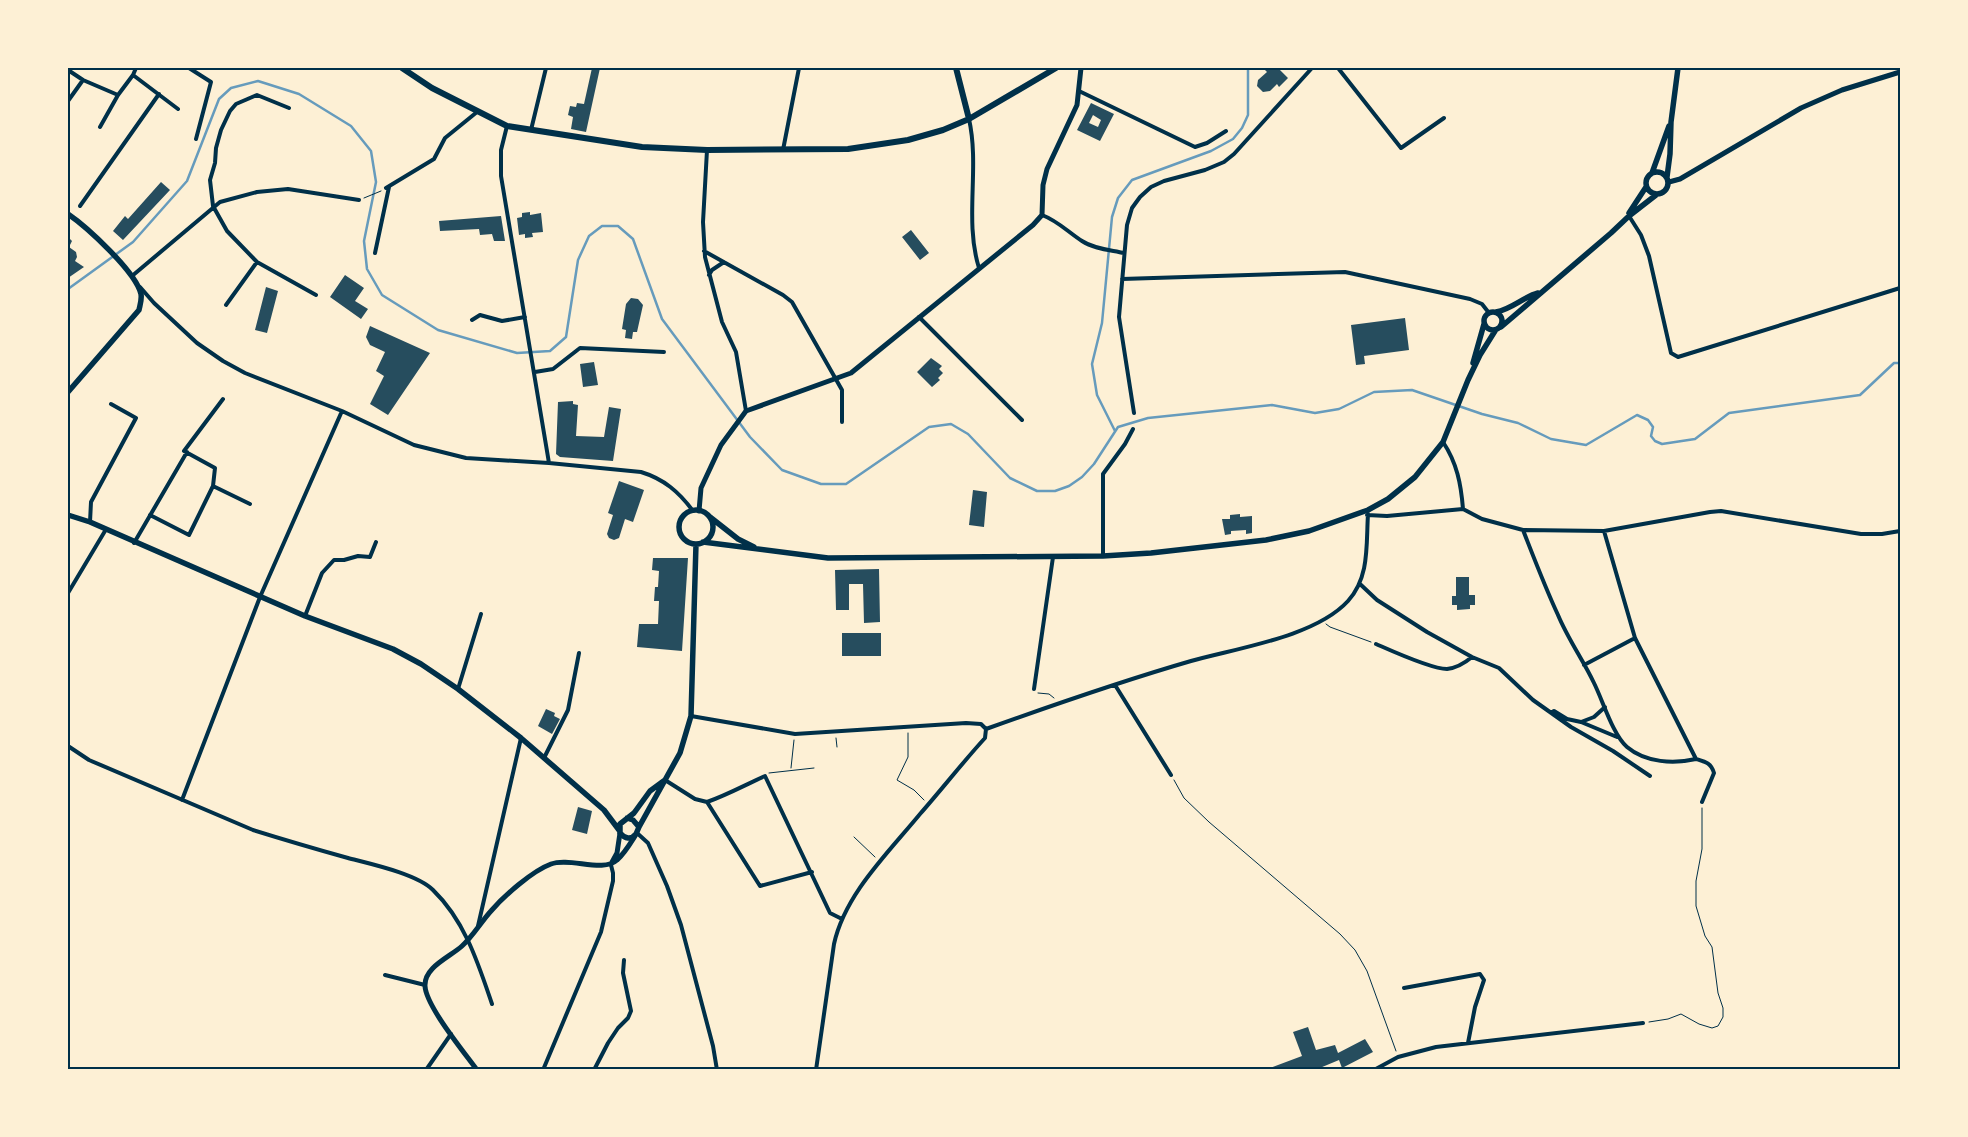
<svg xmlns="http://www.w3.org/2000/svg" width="1968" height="1137" font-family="'Space Grotesk',sans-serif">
<rect width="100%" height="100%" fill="#fdf0d5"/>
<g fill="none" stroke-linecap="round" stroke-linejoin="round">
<!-- stream -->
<path stroke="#669bbc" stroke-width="2.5" d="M 68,289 L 133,242 L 187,181 L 219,99 L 231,88 L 258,81 L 299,94 L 351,126 L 371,151 L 376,182 L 364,241 L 367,269 L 382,295 L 438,330 L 517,353 L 550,351 L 566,337 L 578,260 L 589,236 L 602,226 L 618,226 L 633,239 L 662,319 L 750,437 L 782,470 L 821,484 L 846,484 L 929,427 L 951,424 L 968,434 L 1010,478 L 1037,491 L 1055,491 L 1069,486 L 1082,477 L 1094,464 L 1118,427 L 1148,418 L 1272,405 L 1315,413 L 1339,409 L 1374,392 L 1412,390 L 1482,414 L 1518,423 L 1551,439 L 1586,445 L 1637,415 L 1648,420 L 1653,427 L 1651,436 L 1655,441 L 1662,444 L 1695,439 L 1729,413 L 1860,395 L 1894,363 L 1900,363
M 1115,431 L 1097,395 L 1092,364 L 1102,323 L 1112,217 L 1118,198 L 1132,180 L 1211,151 L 1233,139 L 1242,128 L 1248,115 L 1248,68"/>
</g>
<!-- building -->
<path fill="#264d5e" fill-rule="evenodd" d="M 592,68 L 600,68 L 586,132 L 571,129 L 573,117 L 568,115 L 570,106 L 576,107 L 577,103 L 584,104 Z
M 1263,68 L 1280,68 L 1279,69 L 1288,78 L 1279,87 L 1277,84 L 1270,91 L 1263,92 L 1257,86 L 1258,80 L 1267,72 Z
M 1091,103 L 1114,114 L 1100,141 L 1077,130 ZM 1093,115 L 1101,120 L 1098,127 L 1089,123 Z
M 161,182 L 170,190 L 123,240 L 113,231 L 125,216 L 128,219 Z
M 530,212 L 530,215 L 541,213 L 543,232 L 532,233 L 533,237 L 525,238 L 525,234 L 519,235 L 517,218 L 522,217 L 522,213 Z
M 501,216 L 505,241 L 494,241 L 492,234 L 480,235 L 479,229 L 440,231 L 439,221 Z
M 911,230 L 929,253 L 920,260 L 902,237 Z
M 68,237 L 72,241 L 69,247 L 76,252 L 77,257 L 75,261 L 84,267 L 68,278 Z
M 345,275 L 364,288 L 355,301 L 368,309 L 361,319 L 330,297 Z
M 266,287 L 278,291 L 267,333 L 255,330 Z
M 631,298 L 638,299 L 643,305 L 637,332 L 633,332 L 632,339 L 625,338 L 626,330 L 622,329 L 626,304 Z
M 1405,318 L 1409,350 L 1364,356 L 1365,364 L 1356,365 L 1351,325 Z
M 370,326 L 430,353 L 388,415 L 370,404 L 384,376 L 376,371 L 385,352 L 370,345 L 366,337 Z
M 931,358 L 942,366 L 939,369 L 943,373 L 938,378 L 940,380 L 932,387 L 917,372 Z
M 594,362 L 598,385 L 583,387 L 580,364 Z
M 573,401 L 573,404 L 578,405 L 576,436 L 604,437 L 609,407 L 621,409 L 613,461 L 560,457 L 556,454 L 558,402 Z
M 619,481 L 644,490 L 633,522 L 625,519 L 619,538 L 614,540 L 609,538 L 607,534 L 613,515 L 608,513 Z
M 973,490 L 987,492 L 984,527 L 969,525 Z
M 1240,514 L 1240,517 L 1252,516 L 1252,533 L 1246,534 L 1246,530 L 1231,531 L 1231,534 L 1225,535 L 1222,519 L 1230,519 L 1230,515 Z
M 653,558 L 688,558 L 682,651 L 637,647 L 639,624 L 658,624 L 659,601 L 654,601 L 655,587 L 658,587 L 659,571 L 652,570 Z
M 879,569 L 880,622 L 864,623 L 863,584 L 849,584 L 849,610 L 836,610 L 835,570 Z
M 1456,577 L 1469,577 L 1469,595 L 1475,595 L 1475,605 L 1470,605 L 1470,609 L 1457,610 L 1457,605 L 1452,605 L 1452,596 L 1456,596 Z
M 842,633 L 881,633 L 881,656 L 842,656 Z
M 546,709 L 555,713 L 554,716 L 560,719 L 552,734 L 538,726 Z
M 578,807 L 592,811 L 587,834 L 572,830 Z
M 1308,1027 L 1316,1050 L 1335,1045 L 1338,1053 L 1365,1039 L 1373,1052 L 1342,1068 L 1339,1060 L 1315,1070 L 1265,1070 L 1302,1056 L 1293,1032 Z"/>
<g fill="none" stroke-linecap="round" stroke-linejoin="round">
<!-- path -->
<path stroke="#003049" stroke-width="1" d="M 364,198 L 381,191
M 1326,624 L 1330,627 L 1371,642
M 1038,693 L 1049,694 L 1054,698
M 908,733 L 908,757 L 897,780 L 914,790 L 924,800
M 836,738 L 837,747
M 791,768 L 794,740
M 769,773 L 814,768
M 1174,780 L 1184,798 L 1209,822 L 1340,934 L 1355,950 L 1367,971 L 1396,1051
M 854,837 L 875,857
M 1649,1022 L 1668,1019 L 1681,1014 L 1699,1024 L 1712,1028 L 1718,1026 L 1723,1017 L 1723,1008 L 1718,993 L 1712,947 L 1705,936 L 1696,906 L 1696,881 L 1702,849 L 1702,808"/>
<!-- minor -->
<path stroke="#003049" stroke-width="4" d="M 189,68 L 211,82 L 196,139
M 1338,68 L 1401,148 L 1444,118
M 68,70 L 83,80 L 118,95
M 133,75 L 178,109
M 1079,91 L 1195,147 L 1207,143 L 1226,131
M 68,101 L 83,80
M 289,108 L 257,95 L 236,104 L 230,111 L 221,130 L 216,148 L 215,163 L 210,180 L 213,206 L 227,231 L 257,262 L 316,295
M 969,119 C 980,168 964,220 979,268
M 507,126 L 501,150 L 501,176 L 549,463
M 100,127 L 118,95 L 133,75 L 136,68
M 531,130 L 546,68
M 707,150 L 703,222 L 705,257 L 722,322 L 736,352 L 746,411
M 783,150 L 799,68
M 386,188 L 434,159 L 445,138 L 477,112
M 80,206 L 159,94
M 1042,215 C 1058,221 1068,232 1082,241 C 1094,249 1111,250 1124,253
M 1629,216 L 1641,235 L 1649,256 L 1671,353 L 1678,357 L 1900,288
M 704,251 L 783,295 L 792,302 L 842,390 L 842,422
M 375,253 L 389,187
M 709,275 L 712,270 L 724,262
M 132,276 L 220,202 L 257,192 L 288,189 L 359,200
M 1122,279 L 1345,272 L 1470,299 L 1482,304 L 1489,313
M 140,287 L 154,303 L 197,343 L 223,361 L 245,373 L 342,411 L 414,445 L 466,458 L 549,463 L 641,472 C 664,479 679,492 693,511
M 226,305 L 257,262
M 919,317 L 1022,420
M 472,320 L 480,315 L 502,321 L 525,317
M 535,372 L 553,369 L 580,348 L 664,352
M 1134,413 L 1119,317 L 1127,225 L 1132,208 L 1140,197 L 1151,187 L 1164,181 L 1205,170 L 1224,162 L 1234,154 L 1312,68
M 1443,442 C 1457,463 1461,484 1463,509
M 213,486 L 250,504
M 150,515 L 189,535 L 213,486 L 215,468 L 184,451 L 223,399
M 1367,515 L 1387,516 L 1463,509 L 1482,519 L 1523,530 L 1604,531 L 1710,512 L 1721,511 L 1861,534 L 1882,534 L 1900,531
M 90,522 L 91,502 L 136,418 L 111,404
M 1523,530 C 1534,558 1545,587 1558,615 C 1568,639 1583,660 1594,683 C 1603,701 1613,735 1627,747 C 1646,763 1674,764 1696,759
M 1604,531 L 1635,638 L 1696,759 C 1706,762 1711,763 1714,773 L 1702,802
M 134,543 L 187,452
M 1103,556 L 1103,474 L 1125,444 L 1133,429
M 1360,584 L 1377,600 L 1427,632 L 1472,657 L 1499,668 L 1533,700 L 1571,727 L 1613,751 L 1650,776
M 68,593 L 105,531
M 305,616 L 322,573 L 334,560 L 344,560 L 358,556 L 370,557 L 376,542
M 1376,644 C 1392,651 1431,669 1447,669 C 1456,668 1466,662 1472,657
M 1584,665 L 1635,638
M 1115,685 L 1171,775
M 458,689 L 481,614
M 1034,689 L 1053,557
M 1551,713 L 1554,711 L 1567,719 L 1581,722 L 1617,737
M 691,716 L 795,734 L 966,723 L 981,724 L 986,729
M 1581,722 L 1594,717 L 1605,707
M 986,729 C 1053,705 1122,681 1191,661 C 1237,648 1315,637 1348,601 C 1370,577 1366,544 1368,514
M 68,746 L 89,760 L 253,830 C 285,840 316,849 348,858 C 371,864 417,874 433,890 C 465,921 478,963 492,1004
M 544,758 L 568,710 L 579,653
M 665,780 L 695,799 L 707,802 L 760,886 L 812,872
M 182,800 L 260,597 L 342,411
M 707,802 C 727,795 745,785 765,776 L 830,913 L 842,919
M 637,833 L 648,843 L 667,886 L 681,925 L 713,1046 L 717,1070
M 478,926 L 521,738
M 385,975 L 425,985
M 1404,988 L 1480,974 L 1484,980 L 1475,1007 L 1468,1043
M 426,1070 L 451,1034
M 543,1070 L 601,932 L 613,881 L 613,873 L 611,865
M 594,1070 L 608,1043 L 618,1028 L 628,1018 L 631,1011 L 623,973 L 624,960
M 816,1070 L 834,944 C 845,894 888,853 920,814 C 942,789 963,762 985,738 L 986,729
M 1374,1070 L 1398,1057 L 1436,1047 L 1643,1023"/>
<!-- tertiary -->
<path stroke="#003049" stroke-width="5" d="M 1669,182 L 1680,179 L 1801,108 L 1842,90 L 1900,72
M 699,511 L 701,488 L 721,445 L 746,411 L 851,373 L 1033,225 L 1042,215 L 1043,185 L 1047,169 L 1077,105 L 1081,68
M 611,864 L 617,853 L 620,833
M 477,1070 C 464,1052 426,1006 425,986 C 424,967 450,957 462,946 C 473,936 481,922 491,911 C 504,896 532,871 551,864 C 570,857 603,873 617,860 C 624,854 630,844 635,836"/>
<!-- secondary -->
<path stroke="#003049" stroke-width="5.5" d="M1646 183a11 11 0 1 1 22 0a11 11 0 1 1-22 0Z
M 1652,173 L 1669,126
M 1667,177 L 1670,154 L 1671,122 L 1678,68
M 1629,213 L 1646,187
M 68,214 C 87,227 136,272 141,294 C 142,300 140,305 139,310 L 68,392
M1484 321a9 9 0 1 1 18 0a9 9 0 1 1-18 0Z
M 1496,312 C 1512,309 1523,297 1538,293
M 1501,327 L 1611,233 L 1629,216 L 1656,195
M 1473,363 L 1484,324
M679 527a17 17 0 1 1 34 0a17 17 0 1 1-34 0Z
M 68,515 L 90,522 L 305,616 L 393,649 L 421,664 L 458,689 L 521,738 L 604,810 L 619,830
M 710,517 L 738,539 L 754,547
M 703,542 L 828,558 L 1103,556 L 1151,553 L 1266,540 L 1309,531 L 1368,510 L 1388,499 L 1415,477 L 1443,442 L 1468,380 L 1480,355 L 1495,331
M 627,818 L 633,820 L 639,827 L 636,834 C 631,840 625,839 620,833 L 620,824 L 634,813 L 650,791 L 665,780
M 639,827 L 680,753 L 691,716 L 696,544"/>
<!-- primary -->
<path stroke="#003049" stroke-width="6" d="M 402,68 L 432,88 L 507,126 L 642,147 L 707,150 L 848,149 L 908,140 L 943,130 L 969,119 L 1056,68
M 956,68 L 969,119"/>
</g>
<!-- border -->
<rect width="1968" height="1137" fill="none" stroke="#fdf0d5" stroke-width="138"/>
<rect x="69" y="69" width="1830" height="999" fill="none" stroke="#003049" stroke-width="2"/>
</svg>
